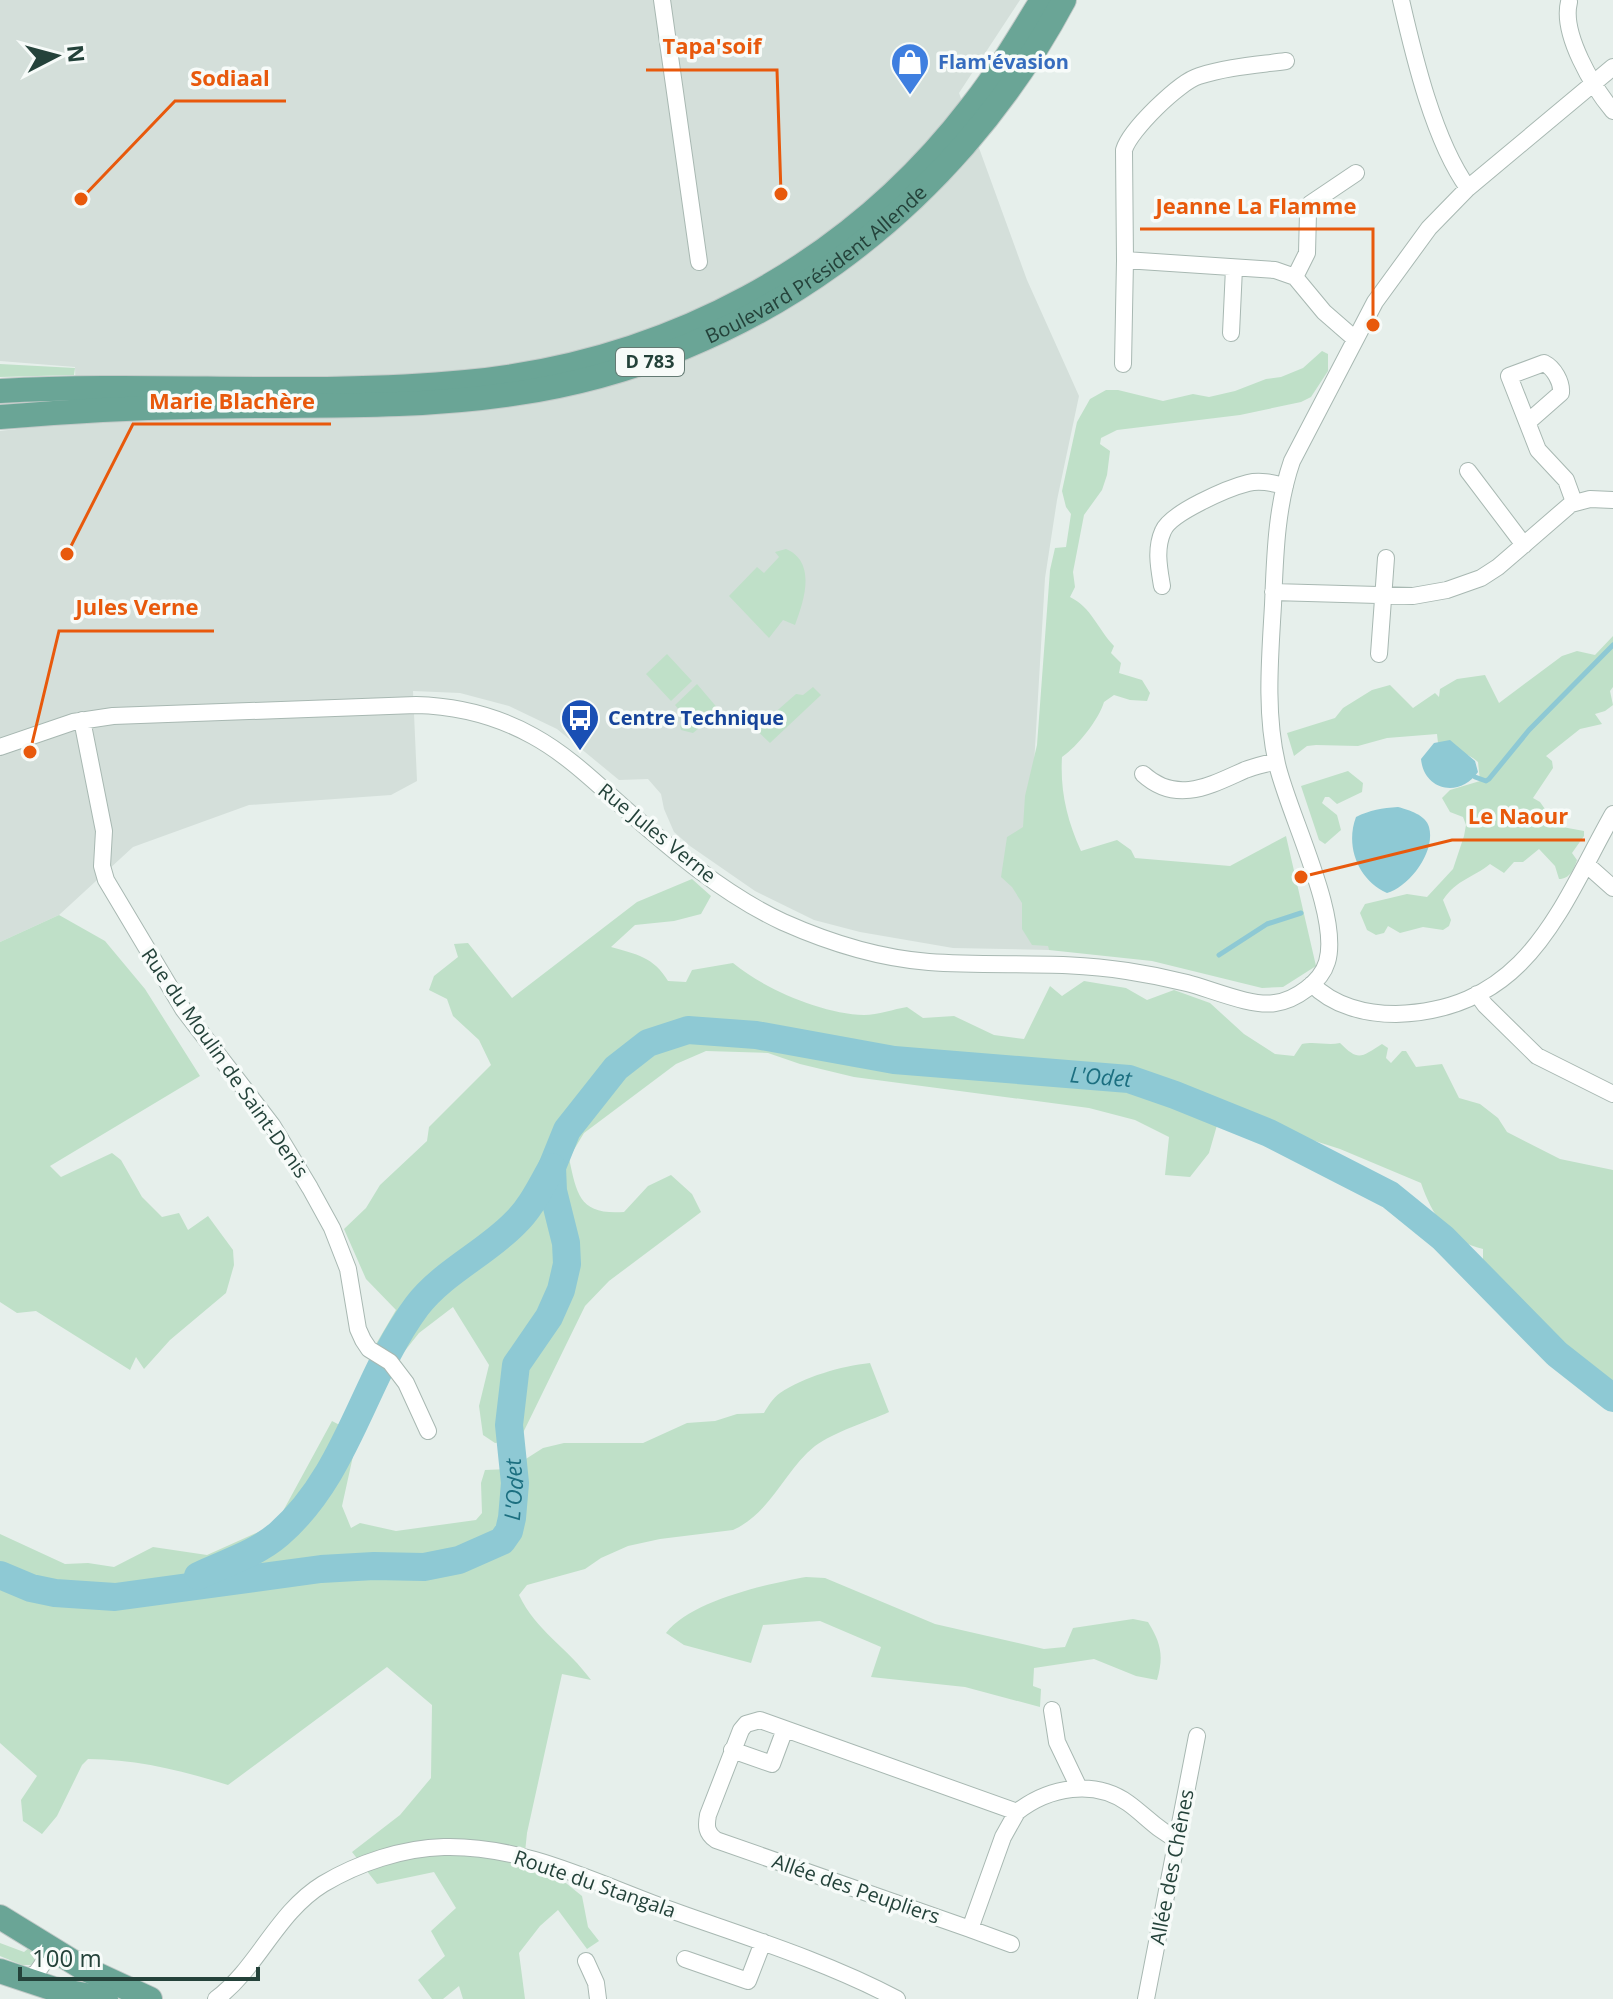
<svg xmlns="http://www.w3.org/2000/svg" width="1613" height="1999" font-family="'Open Sans',sans-serif">
<rect width="100%" height="100%" fill="#e6efeb"/>
<!-- built -->
<path fill="#d4dfda" d="M 0,0 L 1020,0 L 959,93 L 1027,280 L 1079,396 L 1057,500 L 1045,578 L 1034,765 L 1049,950 L 953,948 L 860,932 L 814,920 L 755,891 L 690,846 L 674,832 L 664,809 L 661,794 L 648,779 L 619,780 L 557,729 L 509,706 L 460,693 L 413,691 L 417,781 L 391,795 L 249,805 L 133,847 L 59,915 L 0,942 L 0,431 L 77,422 L 75,367 L 0,361 Z"/>
<!-- green -->
<path fill="#bfe0c8" d="M 1322,351 L 1328,354 L 1328,371 L 1311,397 L 1301,402 L 1240,415 L 1117,430 L 1101,438 L 1100,444 L 1110,451 L 1107,475 L 1102,490 L 1084,515 L 1073,572 L 1075,587 L 1070,597 C 1092,608 1097,628 1114,646 L 1111,653 L 1121,663 L 1119,673 L 1142,680 L 1150,693 L 1147,701 L 1130,700 L 1114,695 L 1104,702 C 1099,719 1078,746 1062,757 C 1060,791 1067,820 1081,851 L 1117,840 L 1131,850 L 1135,858 L 1230,866 L 1286,836 L 1316,966 L 1283,987 L 1262,988 L 1152,961 L 1049,950 L 1048,946 L 1032,945 L 1022,929 L 1022,903 L 1012,887 L 1001,877 L 1007,837 L 1023,827 L 1025,796 L 1037,745 L 1050,570 L 1055,548 L 1066,547 L 1071,514 L 1066,507 L 1062,491 L 1077,422 L 1090,399 L 1106,390 L 1118,390 L 1163,401 L 1193,394 L 1209,397 L 1235,391 L 1266,379 L 1281,377 L 1303,368 Z
M 0,364 L 75,368 L 74,375 L 0,377 Z
M 786,549 C 817,562 804,601 795,625 L 783,620 L 769,638 L 729,596 L 757,567 L 764,573 L 779,557 L 775,552 Z
M 1613,636 L 1613,687 L 1610,691 L 1613,705 L 1605,711 L 1595,714 L 1602,724 L 1580,729 L 1546,756 L 1552,761 L 1553,768 L 1533,798 L 1540,802 L 1557,826 L 1584,831 L 1584,836 L 1572,853 L 1577,860 C 1574,869 1570,879 1559,879 L 1555,866 L 1539,849 L 1523,862 L 1514,862 L 1504,873 L 1490,864 C 1473,878 1457,879 1443,900 L 1451,920 L 1449,926 L 1443,930 L 1423,927 L 1400,933 L 1388,926 L 1384,933 L 1376,935 L 1367,930 L 1360,913 L 1365,904 L 1407,894 L 1427,897 L 1453,869 L 1464,836 L 1466,825 L 1463,817 L 1450,812 L 1442,798 L 1450,790 L 1480,781 L 1478,762 C 1467,752 1452,750 1438,743 L 1437,734 L 1387,738 L 1358,746 L 1316,745 L 1307,746 L 1294,756 L 1287,733 L 1335,718 L 1343,708 L 1372,690 L 1390,685 L 1413,708 L 1435,693 L 1439,697 L 1440,689 L 1457,679 L 1485,675 L 1499,703 L 1562,656 L 1577,651 L 1595,655 Z
M 667,654 L 692,681 L 671,701 L 646,674 Z
M 697,684 L 720,711 L 693,733 L 681,730 L 680,726 L 687,719 L 675,705 Z
M 813,687 L 821,695 L 770,743 L 750,724 L 759,719 L 763,723 L 796,694 L 803,695 Z
M 1348,771 L 1363,783 L 1362,792 L 1337,804 L 1329,797 L 1325,797 L 1322,803 L 1337,815 L 1341,830 L 1325,844 L 1319,840 L 1301,786 Z
M 692,879 L 711,896 L 701,914 L 674,921 L 635,925 L 611,947 C 636,954 654,957 668,981 L 686,982 L 692,970 L 733,963 C 764,989 823,1014 864,1015 C 878,1015 894,1009 907,1007 L 923,1018 L 954,1016 L 994,1035 L 1024,1039 L 1050,986 L 1062,996 L 1084,981 L 1126,988 L 1147,1000 L 1174,990 L 1210,1003 L 1244,1034 L 1275,1054 L 1294,1056 L 1302,1044 C 1316,1041 1327,1046 1340,1043 C 1359,1062 1361,1057 1382,1044 L 1388,1048 L 1386,1058 L 1391,1063 L 1402,1051 L 1406,1051 L 1416,1067 L 1442,1064 L 1459,1098 L 1480,1104 L 1498,1118 L 1507,1132 L 1560,1159 L 1613,1170 L 1613,1397 L 1566,1356 L 1483,1267 L 1483,1249 C 1449,1241 1432,1215 1421,1183 L 1340,1149 L 1287,1132 L 1224,1101 L 1209,1153 L 1190,1177 L 1165,1175 L 1169,1137 L 1135,1120 L 1089,1108 L 854,1077 L 800,1064 L 768,1053 L 706,1051 L 676,1064 L 584,1133 L 569,1158 C 577,1196 580,1215 624,1212 L 648,1186 L 671,1175 L 692,1194 L 701,1212 L 609,1281 L 585,1306 L 520,1439 L 495,1443 L 483,1435 L 479,1406 L 489,1365 L 453,1307 L 419,1333 L 396,1362 L 376,1344 L 396,1310 L 366,1279 L 344,1229 L 366,1208 L 380,1185 L 427,1141 L 429,1127 L 491,1065 L 479,1040 L 453,1016 L 447,999 L 429,990 L 434,976 L 458,957 L 454,944 L 468,943 L 512,998 L 637,902 Z
M 59,915 L 105,941 L 145,989 L 200,1076 L 50,1166 L 61,1177 L 112,1153 L 121,1160 L 142,1197 L 162,1217 L 179,1213 L 188,1230 L 208,1216 L 233,1250 L 234,1265 L 226,1293 L 170,1340 L 144,1369 L 136,1357 L 130,1370 L 36,1311 L 17,1313 L 0,1302 L 0,942 Z
M 870,1363 L 889,1412 C 867,1422 834,1432 815,1446 C 784,1471 771,1513 733,1530 L 660,1539 L 628,1546 L 601,1558 L 585,1569 L 527,1585 L 519,1595 C 536,1631 568,1648 591,1680 L 562,1674 L 527,1833 L 524,1862 L 551,1871 L 582,1896 L 588,1927 L 599,1941 L 587,1949 L 558,1910 L 540,1926 L 519,1953 L 525,1999 L 463,1999 L 459,1986 L 443,1999 L 432,1999 L 418,1980 L 445,1956 L 431,1931 L 456,1908 L 434,1872 L 377,1884 L 352,1852 L 400,1815 L 431,1778 L 432,1705 L 387,1667 L 228,1785 C 184,1771 135,1759 88,1759 L 82,1765 L 57,1816 L 42,1834 L 23,1821 L 21,1800 L 37,1776 L 0,1743 L 0,1534 L 65,1564 L 88,1563 L 114,1567 L 153,1547 L 207,1555 L 276,1524 L 332,1421 L 355,1433 L 355,1447 L 342,1506 L 351,1528 L 360,1523 L 396,1531 L 476,1520 L 482,1513 L 481,1483 L 485,1470 L 510,1469 L 543,1448 L 564,1443 L 643,1443 L 687,1423 L 715,1421 L 737,1414 L 764,1413 C 768,1406 773,1398 780,1393 C 804,1377 841,1366 870,1363 Z
M 806,1577 L 825,1578 L 935,1624 L 1044,1649 L 1065,1647 L 1073,1628 L 1133,1619 L 1148,1622 C 1161,1643 1164,1656 1157,1680 L 1136,1676 L 1094,1659 L 1034,1668 L 1033,1686 L 1041,1689 L 1040,1707 L 965,1687 L 871,1677 L 881,1647 L 820,1621 L 763,1625 L 751,1663 L 684,1645 L 666,1633 C 691,1601 766,1584 806,1577 Z
M 0,1943 L 24,1952 L 31,1946 L 39,1951 L 38,1957 L 31,1965 L 22,1965 L 0,1956 Z"/>
<!-- water -->
<path fill="#8ec9d4" d="M 1450,740 L 1475,761 L 1478,772 C 1460,798 1424,791 1421,759 L 1434,743 Z
M 1398,807 C 1409,810 1426,815 1429,827 C 1436,852 1409,887 1387,893 C 1358,880 1345,846 1356,817 C 1370,810 1382,808 1398,807 Z"/>
<g fill="none" stroke-linecap="round" stroke-linejoin="round">
<!-- stream -->
<path stroke="#8ec9d4" stroke-width="5" d="M 1475,777 L 1486,781 L 1489,779 L 1529,730 L 1613,645
M 1219,955 L 1267,924 L 1301,913"/>
<!-- river -->
<g stroke="#8ec9d4" stroke-width="28">
<path id="s1" d="M 0,1575 L 31,1588 L 55,1593 L 115,1597 L 321,1569 L 374,1566 L 424,1567 L 459,1560 L 502,1541 L 509,1531 L 512,1518 L 515,1483 L 509,1425 L 516,1365 L 549,1317 L 561,1290 L 567,1264 L 566,1243 L 553,1191 L 552,1167 L 567,1130 L 616,1068 L 648,1043 L 688,1030 L 756,1035 L 894,1060 L 1129,1079 L 1175,1095 L 1269,1133 L 1390,1195 L 1443,1238 L 1557,1354 L 1613,1398"/>
<path d="M 198,1576 C 225,1563 256,1554 279,1534 C 348,1474 364,1377 417,1306 C 443,1272 486,1253 515,1223 C 531,1208 541,1186 552,1167"/>
</g>
<defs>
<path id="street" d="M 662,0 L 699,262
M 1401,0 C 1414,57 1434,141 1468,188
M 1569,2 C 1561,34 1593,87 1613,111
M 1286,61 C 1257,65 1227,67 1199,76 C 1179,82 1130,130 1124,150 L 1125,260 L 1275,270 L 1295,277 L 1324,312 L 1355,339
M 1295,277 L 1307,253 L 1308,213 L 1310,204 L 1356,173
M 1231,333 L 1234,268
M 1123,364 L 1125,260
M 1528,422 L 1561,393 C 1562,382 1554,368 1544,363 L 1509,376 L 1538,450 L 1566,480 L 1574,502
M 1468,471 L 1524,545
M 1162,586 C 1159,568 1155,549 1163,531 C 1170,513 1228,488 1248,483 C 1260,480 1272,483 1285,486
M 1273,592 L 1413,596 L 1447,590 L 1481,578 L 1498,567 L 1571,504 L 1590,499 L 1613,500
M 1379,654 L 1386,558
M 82,720 L 104,831 L 102,866 L 106,880 L 183,1009 L 272,1125 L 310,1188 L 332,1228 L 348,1269 L 358,1329 L 363,1340 L 369,1349 L 390,1362 L 406,1383 L 428,1431
M 0,747 L 73,722 L 113,716 L 416,705 C 456,706 497,716 533,736 C 566,754 594,781 622,806 C 672,850 723,894 783,922 C 830,943 878,958 929,962 C 995,967 1061,960 1127,971 C 1147,974 1167,978 1187,983 C 1211,989 1251,1007 1275,1003 C 1296,1000 1321,982 1327,962 C 1341,916 1288,813 1277,764 C 1265,712 1270,658 1273,605 C 1275,557 1276,507 1292,461 L 1375,302 L 1429,228 L 1468,188 L 1613,67
M 1143,774 C 1177,805 1211,785 1245,770 C 1255,766 1266,764 1276,761
M 1586,864 L 1613,888
M 1312,984 C 1333,1006 1366,1014 1396,1014 C 1527,1010 1559,910 1613,814
M 1477,994 L 1485,1005 L 1537,1056 L 1613,1094
M 1052,1710 L 1057,1742 L 1079,1788
M 732,1750 L 772,1764 L 785,1729
M 1017,1812 L 1003,1837 L 970,1929 L 716,1840 C 706,1833 706,1826 708,1815 L 741,1730 L 746,1724 L 760,1720 L 1017,1812 C 1049,1787 1094,1779 1128,1803 C 1145,1815 1158,1831 1178,1840
M 970,1929 L 1011,1944
M 685,1959 L 748,1981 L 763,1942
M 586,1961 L 596,1983 L 598,1999
M 24,1981 L 37,1972 L 52,1951
M 216,1999 C 258,1968 276,1913 323,1884 C 358,1863 403,1848 444,1847 C 522,1845 594,1882 665,1908 C 743,1936 823,1960 897,1999
M 1146,1999 L 1197,1736"/>
<g id="primary">
<path d="M 0,391 C 155,382 311,397 466,382 C 666,363 849,267 972,106 C 998,73 1020,36 1042,0"/>
<path id="s2" d="M 0,417 C 63,412 126,408 189,407 C 297,404 406,410 513,394 C 750,360 952,210 1064,0"/>
<path d="M 0,1917 L 83,1968 L 150,1999"/>
<path d="M 0,1971 L 54,1989 L 106,1999"/>
</g>
</defs>
<!-- street casing -->
<use href="#street" stroke="#a8b8b2" stroke-width="18"/>
<!-- primary casing -->
<use href="#primary" stroke="#c2cac8" stroke-width="26"/>
<!-- street -->
<use href="#street" stroke="#fff" stroke-width="16"/>
<!-- primary -->
<use href="#primary" stroke="#6aa596" stroke-width="24"/>
</g>
<!-- icons -->
<defs>
<symbol id="shop-pin" viewBox="-11 -11 22 30"><path d="M0 17L-7.5 6A9.5 9.5 0 1 1 7.5 6Z" fill="#3f7fe0" stroke="#f7fbf9"/><path d="M-5-2.5h2.3a2.7 3.5 0 0 1 5.4 0H5L5.5 6h-11ZM-1.5-2.5h3a1.5 2.3 0 0 0-3 0Z" fill="#fff"/></symbol>
<symbol id="bus-pin" viewBox="-11 -11 22 30"><path d="M0 17L-7.5 6A9.5 9.5 0 1 1 7.5 6Z" fill="#1a4fb4" stroke="#f7fbf9"/><path d="M-5-6H5V4H4V6H2V4H-2V6H-4V4H-5ZM-3.5-4V0h7V-4ZM-3.5 1.2v1.5H-2V1.2ZM2 1.2v1.5H3.5V1.2Z" fill="#fff"/></symbol>
</defs>
<g fill-rule="evenodd">
<use href="#shop-pin" x="888" y="40" width="44" height="60"/>
<use href="#bus-pin" x="558" y="696" width="44" height="60"/>
</g>
<g text-anchor="middle" stroke-width="7" stroke-linejoin="round" paint-order="stroke">
<!-- shield labels -->
<rect fill="#f7fbf9" stroke="#637a73" stroke-width="2" x="616" y="348" width="68" height="28" rx="6"/>
<g font-size="18" font-weight="bold" fill="#24423a">
<text x="650" y="368">D 783</text>
</g>
<!-- shop labels -->
<g font-size="20" font-weight="bold" fill="#366cbe" stroke="#f7fbf9" text-anchor="start">
<text x="938" y="69">Flam'évasion</text>
</g>
<!-- street labels -->
<g font-size="20" fill="#24423a" stroke="#f7fbf9">
<text dy="7" stroke="none"><textPath href="#s2" startOffset="848">Boulevard Président Allende</textPath></text>
<text transform="translate(657 833) rotate(39)" y="7">Rue Jules Verne</text>
<text transform="translate(225 1063) rotate(55)" y="7">Rue du Moulin de Saint-Denis</text>
<text transform="translate(1172 1867) rotate(-79)" y="7">Allée des Chênes</text>
<text transform="translate(595 1884) rotate(19)" y="7">Route du Stangala</text>
<text transform="translate(856 1889) rotate(19)" y="7">Allée des Peupliers</text>
</g>
<!-- transit labels -->
<g font-size="20" font-weight="bold" fill="#164399" stroke="#f7fbf9" text-anchor="start">
<text x="608" y="725">Centre Technique</text>
</g>
<!-- water labels -->
<g font-size="22" font-style="italic" fill="#1c6f80" stroke="#f7fbf9">
<text dy="8" stroke="none"><textPath href="#s1" startOffset="1522">L'Odet</textPath></text>
<text dy="8" stroke="none"><textPath href="#s1" startOffset="566">L'Odet</textPath></text>
</g>
</g>
<!-- callouts -->
<path fill="none" stroke="#e8590c" stroke-width="3" d="M781 194L777 70H646M81 199L175 101H286M1373 325L1373 229H1140M67 554L133 424H331M30 752L59 631H214M1301 877L1452 840H1585"/>
<g fill="#e8590c" stroke="#f7fbf9" stroke-width="3">
<circle cx="781" cy="194" r="8"/>
<circle cx="81" cy="199" r="8"/>
<circle cx="1373" cy="325" r="8"/>
<circle cx="67" cy="554" r="8"/>
<circle cx="30" cy="752" r="8"/>
<circle cx="1301" cy="877" r="8"/>
</g>
<g font-size="22" text-anchor="middle" font-weight="bold" fill="#e8590c" stroke="#f7fbf9" stroke-width="7" stroke-linejoin="round" paint-order="stroke">
<text x="712" y="54">Tapa'soif</text>
<text x="230" y="86">Sodiaal</text>
<text x="1256" y="214">Jeanne La Flamme</text>
<text x="232" y="409">Marie Blachère</text>
<text x="137" y="615">Jules Verne</text>
<text x="1518" y="824">Le Naour</text>
</g>
<!-- north arrow -->
<g transform="translate(56 56) rotate(84)" stroke="#f7fbf9" stroke-width="6" paint-order="stroke">
<path d="M0-6L14 30L0 20L-14 30Z" fill="#24423a"/>
<text y="-12" font-size="22" font-weight="bold" text-anchor="middle" fill="#24423a">N</text>
</g>
<!-- scale -->
<path d="M20 1967v12h238v-12" fill="none" stroke="#24423a" stroke-width="4"/>
<text x="32" y="1967" font-size="24" fill="#24423a" stroke="#f7fbf9" stroke-width="6" paint-order="stroke">100 m</text>
</svg>
